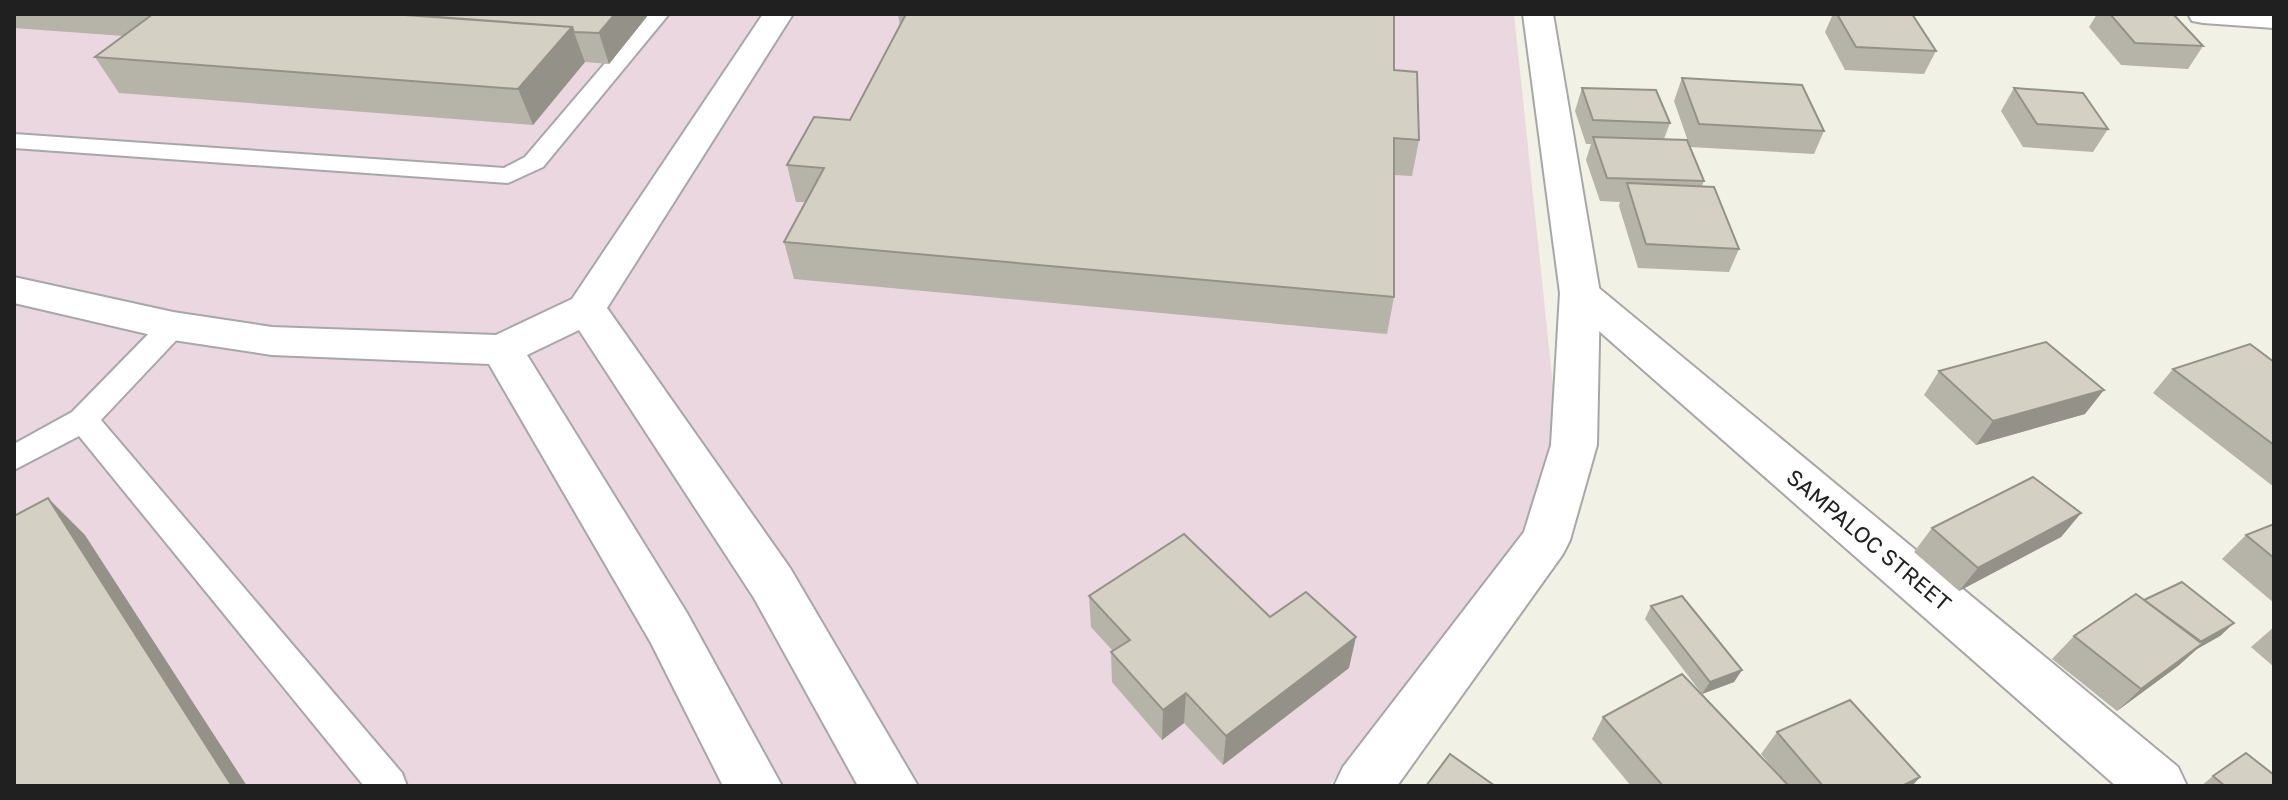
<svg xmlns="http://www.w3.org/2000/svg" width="2288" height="800" font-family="'Golos Text',sans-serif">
<rect width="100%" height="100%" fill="#f1f1e6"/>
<!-- industrial -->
<path fill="#ead7e0" d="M 14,14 L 1514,14 L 1559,443 L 1528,548 L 1329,786 L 14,786 Z"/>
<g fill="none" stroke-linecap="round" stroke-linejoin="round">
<defs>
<path id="service" d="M 647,14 L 669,14 L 543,167 L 508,183 L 14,148 L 14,134 L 504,168 L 525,157 Z
M 173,316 L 183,319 L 187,326 L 183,333 L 101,420 L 402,773 L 407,786 L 364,786 L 79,436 L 14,470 L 14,444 L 72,412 L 163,319 Z"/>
<path id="minor" d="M 763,14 L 793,14 L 607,308 L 790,568 L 918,786 L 858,786 L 754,598 L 579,330 L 527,355 L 687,613 L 782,786 L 723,786 L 651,643 L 489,364 L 272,355 L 173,340 L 14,303 L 14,277 L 173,312 L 272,327 L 496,335 L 572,299 Z
M 2188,14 L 2274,14 L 2274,28 L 2203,23 L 2192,21 Z
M 1580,280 L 1594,284 L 2178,767 L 2187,786 L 2116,786 L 1566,302 L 1560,293 L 1566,284 Z"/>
<path id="tertiary" d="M 1523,14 L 1553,14 L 1600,293 L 1597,445 L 1570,540 L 1563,554 L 1397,786 L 1334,786 L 1343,767 L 1524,532 L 1551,445 L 1560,293 Z"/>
</defs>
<!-- service casing -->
<use href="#service" stroke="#a7a7a7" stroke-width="4"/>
<!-- minor casing -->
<use href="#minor" stroke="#a7a7a7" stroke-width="4"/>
<!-- tertiary casing -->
<use href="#tertiary" stroke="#a7a7a7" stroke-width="4"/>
<!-- service -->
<use href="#service" fill="#fff" fill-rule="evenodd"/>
<!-- minor -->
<use href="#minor" fill="#fff" fill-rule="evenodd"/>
<!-- tertiary -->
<use href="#tertiary" fill="#fff" fill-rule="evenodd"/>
</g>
<!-- wall -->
<path fill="#b6b3a8" d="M 14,14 L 649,14 L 609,64 L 585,62 L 533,125 L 119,93 L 95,57 L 124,36 L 14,28 Z
M 898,14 L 1394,14 L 1394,70 L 1419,140 L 1412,176 L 1394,175 L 1394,297 L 1387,334 L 794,279 L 784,242 L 805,202 L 796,202 L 787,165 L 850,120 L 900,26 Z
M 1833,14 L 1912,14 L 1936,51 L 1924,74 L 1845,70 L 1825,32 Z
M 2097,14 L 2173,14 L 2203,46 L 2188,69 L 2121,65 L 2089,27 Z
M 1682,78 L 1824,131 L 1814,154 L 1690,147 L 1674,101 Z
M 1582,88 L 1670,123 L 1664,139 L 1704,181 L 1702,186 L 1739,249 L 1729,272 L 1638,268 L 1619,206 L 1620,202 L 1600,201 L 1586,160 L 1591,144 L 1586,144 L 1575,111 Z
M 2014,88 L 2108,129 L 2093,152 L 2023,147 L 2001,111 Z
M 2274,362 L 2274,487 L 2153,393 L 2173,369 Z
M 1939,371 L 2085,414 L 1976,445 L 1924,395 Z
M 2081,513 L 2061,537 L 1959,591 L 1914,552 L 1932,528 Z
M 2274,524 L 2274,603 L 2222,559 L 2246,535 Z
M 1089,596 L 1270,617 L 1349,668 L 1223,765 L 1184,723 L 1162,740 L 1112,682 L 1111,652 L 1113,651 L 1091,627 Z
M 2144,600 L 2234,623 L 2220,636 L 2197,649 L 2178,666 L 2117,711 L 2052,659 L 2074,636 Z
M 1651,606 L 1742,670 L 1734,682 L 1702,694 L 1645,619 Z
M 2274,627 L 2274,667 L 2251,647 Z
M 1603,717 L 1781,778 L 1761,754 L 1777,732 L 1920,777 L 1912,786 L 1788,786 L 1787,785 L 1786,786 L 1631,786 L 1592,739 Z
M 2213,776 L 2274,786 L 2201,786 Z"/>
<!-- shaded-wall -->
<path fill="#949288" d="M 402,14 L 446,14 L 427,34 Z
M 615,14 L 649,14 L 609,64 L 599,33 Z
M 572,27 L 585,62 L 533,125 L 518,89 Z
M 2104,390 L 2085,414 L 1976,445 L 1993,421 Z
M 48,498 L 85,535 L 247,786 L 232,786 Z
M 2081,513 L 2061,537 L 1959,591 L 1978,568 Z
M 2234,623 L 2220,636 L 2197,649 L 2178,666 L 2117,711 L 2141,689 L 2197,644 Z
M 1356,637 L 1349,668 L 1223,765 L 1226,736 Z
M 1742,670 L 1734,682 L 1702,694 L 1710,682 Z
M 1186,693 L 1184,723 L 1162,740 L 1163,710 Z
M 1920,777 L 1912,786 L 1902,786 Z"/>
<!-- building -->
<path fill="#d4d0c3" stroke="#949288" stroke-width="2" d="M 153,14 L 391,14 L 572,27 L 518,89 L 95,57 Z
M 428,14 L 615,14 L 599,33 L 574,32 L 572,27 L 425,16 Z
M 906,14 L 1394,14 L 1394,70 L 1417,72 L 1419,140 L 1394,138 L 1394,297 L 784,242 L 824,168 L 787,165 L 814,117 L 850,120 Z
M 1837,14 L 1912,14 L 1936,51 L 1856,47 Z
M 2110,14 L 2173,14 L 2203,46 L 2135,43 Z
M 1682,78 L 1802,85 L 1824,131 L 1699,124 Z
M 1582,88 L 1656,90 L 1670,123 L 1593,120 Z
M 2014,88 L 2083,93 L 2108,129 L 2037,124 Z
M 1593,137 L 1687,140 L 1704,181 L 1607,178 Z
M 1627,183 L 1714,187 L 1739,249 L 1646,244 Z
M 2046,342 L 2104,390 L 1993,421 L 1939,371 Z
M 2250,344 L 2274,362 L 2274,445 L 2173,369 Z
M 2033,477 L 2081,513 L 1978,568 L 1932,528 Z
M 48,498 L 232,786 L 14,786 L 14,516 Z
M 2274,524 L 2274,558 L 2246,535 Z
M 1184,534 L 1270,617 L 1306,592 L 1356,637 L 1226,736 L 1186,693 L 1163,710 L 1111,652 L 1130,640 L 1089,596 Z
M 2182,582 L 2234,623 L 2200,642 L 2144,600 Z
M 2136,594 L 2203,643 L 2141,689 L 2074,636 Z
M 1682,596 L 1742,670 L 1710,682 L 1651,606 Z
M 1682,674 L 1787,784 L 1784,786 L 1663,786 L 1603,717 Z
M 1850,700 L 1920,777 L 1902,786 L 1823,786 L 1777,732 Z
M 2246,753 L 2274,775 L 2274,786 L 2225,786 L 2213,776 Z
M 1450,754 L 1495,786 L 1426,786 Z"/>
<g text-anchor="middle" stroke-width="6" stroke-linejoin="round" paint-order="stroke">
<!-- street labels -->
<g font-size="22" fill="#202020" stroke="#fff">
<text transform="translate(1869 540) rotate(40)" y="8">SAMPALOC STREET</text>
</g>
</g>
<!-- border -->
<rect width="2288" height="800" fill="none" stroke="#202020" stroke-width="32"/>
</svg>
